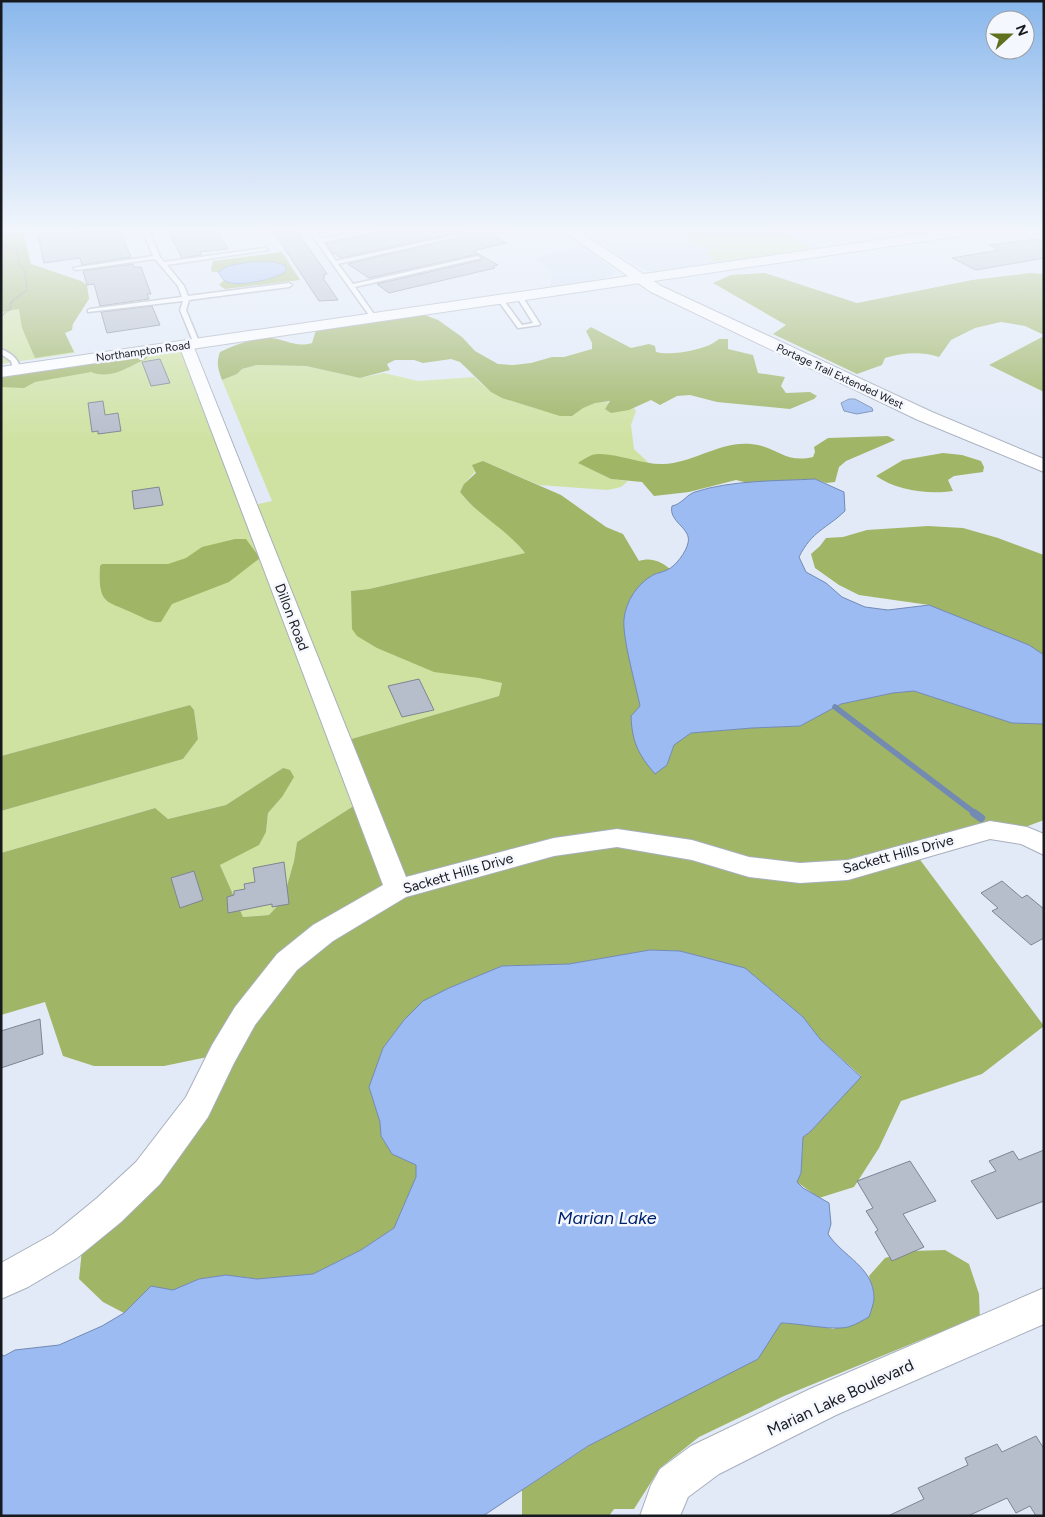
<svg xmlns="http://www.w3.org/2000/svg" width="1045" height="1517" font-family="Figtree,sans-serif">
<rect width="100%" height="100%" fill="#e2eaf8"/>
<!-- built -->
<path fill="#d3dff3" d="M 582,231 L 795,231 L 824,249 L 654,272 L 640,268 Z
M 584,247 L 614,270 L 613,275 L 602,280 L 550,288 L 552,272 L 533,258 Z"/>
<!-- green -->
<path fill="#cfe2a1" d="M 1,231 L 23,231 L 30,262 L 38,281 L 75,353 L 1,364 Z
M 704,231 C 739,231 785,221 810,251 L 718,263 L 709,260 L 715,258 L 704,254 L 713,252 L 681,234 Z
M 186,345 L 249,506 L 272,501 L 222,380 L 237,374 L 242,369 L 257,365 L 306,366 L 360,378 L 384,373 L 418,381 L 474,377 C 480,382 486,388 492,392 C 501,398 565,419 573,415 C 576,414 579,410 582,408 C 599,398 612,402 629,410 L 634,408 L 636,411 L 631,425 L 634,449 L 651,465 L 610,455 L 579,463 L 611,479 L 628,481 L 621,487 L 608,490 L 539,485 L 483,461 C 476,473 465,480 460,492 L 467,501 L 507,532 L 525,553 L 369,589 L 351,591 L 358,636 L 394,654 L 502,683 L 499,696 L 341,742 L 363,800 L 297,842 L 294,861 L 283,900 L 269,915 L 243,917 L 220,865 L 266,832 L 268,813 L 282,797 L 283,768 L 226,805 L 168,819 L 154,808 L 1,853 L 1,811 L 183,759 L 198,738 L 194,710 L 190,705 L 1,756 L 1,373 Z"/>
<!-- forest -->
<path fill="#a0b566" d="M 1,231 L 23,231 L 31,264 L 81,281 L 87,285 L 89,299 L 73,324 L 72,330 L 65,333 L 74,352 L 35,358 L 22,328 L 19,309 L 1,312 Z
M 282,252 L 300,280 L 225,289 L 219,285 L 224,280 L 218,272 L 212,272 L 211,269 L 213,261 Z
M 765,273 L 857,303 L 972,280 L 1030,273 L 1044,274 L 1044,335 L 1025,326 L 1001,322 L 975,328 L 951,340 L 939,357 C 920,351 903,353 885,358 L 882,365 L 857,374 L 773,334 L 786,325 L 713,283 L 731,275 Z
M 422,314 L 438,320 L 462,337 L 475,351 L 498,364 L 513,365 L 531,363 L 552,357 L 564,357 L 592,349 L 592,343 L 586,331 L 591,327 L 631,348 L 649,344 L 655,346 L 656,352 C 671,356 707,350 719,339 L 728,339 L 728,349 L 753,355 L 758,373 L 785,377 L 781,386 L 786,393 L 810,392 L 817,396 L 814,399 L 790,409 L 717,402 L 690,395 L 677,396 L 660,405 L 651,400 L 629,410 L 611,413 L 605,409 L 610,401 L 595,403 L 583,408 L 572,416 L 560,416 L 502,398 L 491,392 L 460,362 L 451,359 L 423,363 L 414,360 L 395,360 L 387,364 L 390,370 L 360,378 L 306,366 L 257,365 L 242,369 L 237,374 L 222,380 C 218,369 216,363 220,352 C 234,345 253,338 270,338 C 286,339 295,348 312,343 L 316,330 Z
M 1044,336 L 1044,392 L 989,365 Z
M 148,355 L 146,359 C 127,367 112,380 91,372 L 35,382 L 24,388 L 1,387 L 1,377 Z
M 888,436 L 895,440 L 846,461 L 839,467 L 835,482 L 826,483 L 815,479 L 748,483 L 736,480 L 689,492 L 654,496 L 642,482 L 611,479 L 578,463 C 582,460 587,457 592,455 C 608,450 643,465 663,464 C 693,463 720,441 751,444 C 777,446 784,464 813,457 L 815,452 L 814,447 L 828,438 Z
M 943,453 L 962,455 L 981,461 L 984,467 L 983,472 L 954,476 L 948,480 L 953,491 C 928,495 896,490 876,476 L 903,460 Z
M 483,461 L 561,495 L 606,527 L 623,534 L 639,561 C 650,557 661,561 670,569 L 653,575 L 624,620 L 640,707 L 667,765 L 674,745 L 691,733 L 752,728 L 800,726 L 841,704 L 893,693 L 914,691 L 1012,723 L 1044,724 L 1044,820 L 1012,832 L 915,853 L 1044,1026 L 982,1074 L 901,1101 L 879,1148 L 854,1187 L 819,1198 L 797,1182 L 801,1173 L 803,1137 L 810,1132 L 861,1076 L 820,1039 L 803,1017 L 745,968 L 680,951 L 650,950 L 569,964 L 502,966 L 449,988 L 404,1020 L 383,1048 L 369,1087 L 380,1122 L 381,1136 L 392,1154 L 416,1165 L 416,1177 L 394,1228 L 361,1250 L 313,1274 L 257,1279 L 226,1275 L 199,1279 L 173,1291 L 151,1286 L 124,1313 L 103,1302 L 79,1279 L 84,1230 L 222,1054 L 164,1066 L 94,1066 L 63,1056 L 45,1002 L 1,1015 L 1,853 L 155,808 L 168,819 L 226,805 L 283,768 L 290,770 L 294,777 L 282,797 L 268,813 L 266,832 L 259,845 L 220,865 L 243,917 L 269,915 L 283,900 L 294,861 L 297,842 L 363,800 L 341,742 L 499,696 L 502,683 L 479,678 L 434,672 L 377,648 L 357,636 L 352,629 L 351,591 L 369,589 L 525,553 C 507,529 478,516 460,492 L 464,484 L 476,473 L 472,465 Z
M 928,526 L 963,528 L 998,538 L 1044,555 L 1044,655 L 1028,645 L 929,605 L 859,595 L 839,585 L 815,568 L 811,554 L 820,546 L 826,538 L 843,537 L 867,530 Z
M 235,539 L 246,539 L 260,558 L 229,582 L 172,604 L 161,622 C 150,623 145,618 135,614 C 106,600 98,606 100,566 L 102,564 L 168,564 L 186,558 L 202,547 Z
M 190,705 L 194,710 L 198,739 L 183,759 L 1,811 L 1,756 Z
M 945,1250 L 969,1264 L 979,1294 L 980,1323 L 933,1335 L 784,1396 L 699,1437 L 660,1468 L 634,1509 L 614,1509 L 609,1516 L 522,1516 L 522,1490 L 590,1445 L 757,1359 L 780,1323 L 814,1325 L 834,1329 L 874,1296 L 869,1276 L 885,1258 L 911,1251 Z"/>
<!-- water -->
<path fill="#9bbbf2" stroke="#738ab2" d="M 249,262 L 274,262 L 285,265 L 286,271 C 277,279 236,288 225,281 C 222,279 220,275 218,272 L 228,266 Z
M 849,399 L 855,399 L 872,408 L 873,411 L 857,414 L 844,411 L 841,403 Z
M 815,479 L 844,492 L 845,511 C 826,529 812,531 799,557 L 806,572 L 826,583 L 842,597 L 865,607 L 888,610 L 929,605 L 1029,645 L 1044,655 L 1044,724 L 1012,723 L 914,691 L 893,693 L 841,704 L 800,726 L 752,728 L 691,733 L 674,745 L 667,765 L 655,774 C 638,754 632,742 631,716 L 640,706 C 636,686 622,637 624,619 C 626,601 637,584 653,575 C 657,573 663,572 667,570 C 676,566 686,552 688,543 C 692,528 668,522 672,506 C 682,504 686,495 695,492 C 731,480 777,481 815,479 Z
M 650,950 L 680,951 L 745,968 L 803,1017 L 820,1039 L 861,1077 L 810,1132 L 803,1137 L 801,1173 L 797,1182 L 803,1188 L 829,1203 L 831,1224 L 828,1234 C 842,1256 874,1267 874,1298 C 874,1303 871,1311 869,1317 C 863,1320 857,1324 851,1326 C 837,1332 799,1323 781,1323 L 758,1359 L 588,1446 L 483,1516 L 1,1516 L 1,1354 L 4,1356 L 15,1350 L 59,1345 L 102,1326 L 124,1313 L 151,1286 L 173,1290 L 199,1279 L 226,1275 L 257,1279 L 313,1274 L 361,1250 L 394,1228 L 416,1177 L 416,1165 L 392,1154 L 381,1136 L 380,1122 L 369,1087 L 383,1048 L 404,1020 L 423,1001 L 449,988 L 502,966 L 569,964 Z"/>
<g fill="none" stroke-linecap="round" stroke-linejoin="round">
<!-- stream-far1 -->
<path stroke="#738ab2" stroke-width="5.5" d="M 835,707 L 976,814"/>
<!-- stream -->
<path stroke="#738ab2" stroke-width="8" d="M 974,813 L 981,818"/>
</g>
<!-- building -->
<path fill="#b6bdcb" stroke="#7e8592" d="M 84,231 L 120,231 L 131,257 L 82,265 L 80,258 L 44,263 L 38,236 Z
M 168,231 L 217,231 L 228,249 L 200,252 L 201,255 L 182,258 Z
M 273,231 L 297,231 L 327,274 L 323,275 L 325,277 L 323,278 L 338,300 L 319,301 Z
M 376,231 L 467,231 L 341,258 L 332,252 L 326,243 L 371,235 Z
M 485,231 L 506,243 L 473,251 L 498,265 L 493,266 L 495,268 L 389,293 L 377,284 L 481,260 L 483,258 L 478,254 L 369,278 L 348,264 Z
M 1037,239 L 1044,243 L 1044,258 L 976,270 L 952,258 L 999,250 L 990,245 Z
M 133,264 L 134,267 L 141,267 L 151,294 L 147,294 L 149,299 L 100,306 L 94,284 L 87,285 L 83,271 Z
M 152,306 L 160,325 L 107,333 L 101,312 Z
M 160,359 L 170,383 L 151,386 L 142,362 Z
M 103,401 L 105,415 L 118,413 L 121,431 L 98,434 L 98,431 L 92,432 L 88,403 Z
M 159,487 L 163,505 L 134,509 L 132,491 Z
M 419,679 L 434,710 L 402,717 L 388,686 Z
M 284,862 L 289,904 L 272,907 L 272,904 L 228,913 L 227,897 L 234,895 L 234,891 L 245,889 L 244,884 L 255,882 L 253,868 Z
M 194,871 L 203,900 L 180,908 L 171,878 Z
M 1002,881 L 1022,898 L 1027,895 L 1044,909 L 1044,938 L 1031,945 L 992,911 L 998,908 L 981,893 Z
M 40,1019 L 43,1054 L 1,1068 L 1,1031 Z
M 1044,1150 L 1044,1201 L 997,1219 L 971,1181 L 996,1171 L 989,1161 L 1013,1151 L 1019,1160 Z
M 910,1161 L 936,1201 L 903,1214 L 924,1247 L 892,1261 L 875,1232 L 878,1230 L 866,1211 L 873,1208 L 857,1181 Z
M 1036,1436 L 1044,1449 L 1044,1516 L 1036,1516 L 1030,1506 L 1016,1513 L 1007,1498 L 968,1516 L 888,1516 L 924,1499 L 918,1488 L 968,1465 L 965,1458 L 997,1444 L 1002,1452 Z"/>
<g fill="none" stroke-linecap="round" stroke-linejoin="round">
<defs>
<path id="service" d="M 143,231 L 149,231 L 160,257 L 164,262 L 265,248 L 268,250 L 167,265 L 184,286 L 188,296 L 289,283 L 292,285 L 289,287 L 189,300 L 186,310 L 200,344 L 197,346 L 194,344 L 180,310 L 183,301 L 88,312 L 88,310 L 90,309 L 182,297 L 178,286 L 155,259 L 76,270 L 73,268 L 153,256 Z
M 309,231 L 315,231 L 321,239 L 364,231 L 374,231 L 371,233 L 323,242 L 336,261 L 474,231 L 483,231 L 338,264 L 353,284 L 478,256 L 481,258 L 355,287 L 376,317 L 373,319 L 371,318 Z
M 519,294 L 522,296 L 540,324 L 539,325 L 518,328 L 497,299 L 502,298 L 522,325 L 533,323 L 516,296 Z
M 1,349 C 11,353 21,360 20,372 L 14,372 L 11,361 L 1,354 Z"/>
<path id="minor" d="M 186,341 L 191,342 L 193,345 L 406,877 L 554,838 L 617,829 L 692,840 L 749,857 L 800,863 L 848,860 L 990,821 L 1027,827 L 1044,834 L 1044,855 L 1021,844 L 990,839 L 848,880 L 800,883 L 749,877 L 692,860 L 617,847 L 554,856 L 406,897 L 333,941 L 297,970 L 255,1025 L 234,1063 L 208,1117 L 160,1184 L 121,1222 L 77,1258 L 28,1287 L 1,1299 L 1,1263 L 53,1234 L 97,1198 L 136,1162 L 186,1097 L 212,1045 L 235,1007 L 277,954 L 313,925 L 383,885 L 179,345 L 181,342 Z
M 1044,1288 L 1044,1324 L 836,1415 L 719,1474 L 688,1497 L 680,1516 L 640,1516 L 651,1485 L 660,1469 L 691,1446 L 810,1389 Z"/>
<path id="tertiary" d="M 941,231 L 974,231 L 967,235 L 1,377 L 1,367 Z"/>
<path id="secondary" d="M 563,231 L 579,231 L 661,286 L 932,412 L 1044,459 L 1044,472 L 918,420 L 651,292 Z"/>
</defs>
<!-- service casing -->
<use href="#service" stroke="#a7afbc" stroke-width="3"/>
<!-- minor casing -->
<use href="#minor" stroke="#a7afbc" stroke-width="2"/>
<!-- tertiary casing -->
<use href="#tertiary" stroke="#a7afbc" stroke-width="2"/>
<!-- secondary casing -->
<use href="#secondary" stroke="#a7afbc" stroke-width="2"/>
<!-- path -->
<path stroke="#818791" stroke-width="2" stroke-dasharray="1 1" stroke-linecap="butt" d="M 1,245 L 17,250 L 19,264 L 25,272 L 27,290 L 11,302 L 10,309 L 1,316"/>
<!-- service -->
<use href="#service" fill="#fff" fill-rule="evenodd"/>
<!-- minor -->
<use href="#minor" fill="#fff" fill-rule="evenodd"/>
<!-- tertiary -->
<use href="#tertiary" fill="#fff" fill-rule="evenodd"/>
<!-- secondary -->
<use href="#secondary" fill="#fff" fill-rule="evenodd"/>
</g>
<!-- sky -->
<linearGradient id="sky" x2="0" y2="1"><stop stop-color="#89b7ec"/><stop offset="0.52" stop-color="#f2f6fc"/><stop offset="1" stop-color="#f2f6fc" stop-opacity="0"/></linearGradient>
<rect width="1045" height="443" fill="url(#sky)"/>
<g text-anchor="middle" stroke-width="5" stroke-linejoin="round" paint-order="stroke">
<!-- far-street labels -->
<g font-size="11" fill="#16191e" stroke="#f4f7fd">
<text transform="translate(143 351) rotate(-8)" y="4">Northampton Road</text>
<text transform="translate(840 376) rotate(25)" y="4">Portage Trail Extended West</text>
</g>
<!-- street labels -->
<g font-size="14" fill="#16191e" stroke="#f4f7fd">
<text transform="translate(292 617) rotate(69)" y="5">Dillon Road</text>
<text transform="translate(898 854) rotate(-15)" y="5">Sackett Hills Drive</text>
<text transform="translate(458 873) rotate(-16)" y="5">Sackett Hills Drive</text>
</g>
<!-- near-street labels -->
<g font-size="16" fill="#16191e" stroke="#f4f7fd">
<text transform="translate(840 1397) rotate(-25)" y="6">Marian Lake Boulevard</text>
</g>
<!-- near-water labels -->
<g font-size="18" font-style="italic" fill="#00236f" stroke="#f4f7fd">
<text x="607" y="1224">Marian Lake</text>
</g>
</g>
<!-- border -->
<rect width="1045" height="1517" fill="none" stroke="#16191e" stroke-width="5"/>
<!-- north arrow -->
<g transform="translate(1010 35) rotate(69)"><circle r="24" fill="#f4f7fd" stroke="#9b9ea4"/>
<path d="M0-4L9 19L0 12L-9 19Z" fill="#5e711f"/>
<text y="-8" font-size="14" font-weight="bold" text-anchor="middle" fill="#16191e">N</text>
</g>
</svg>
